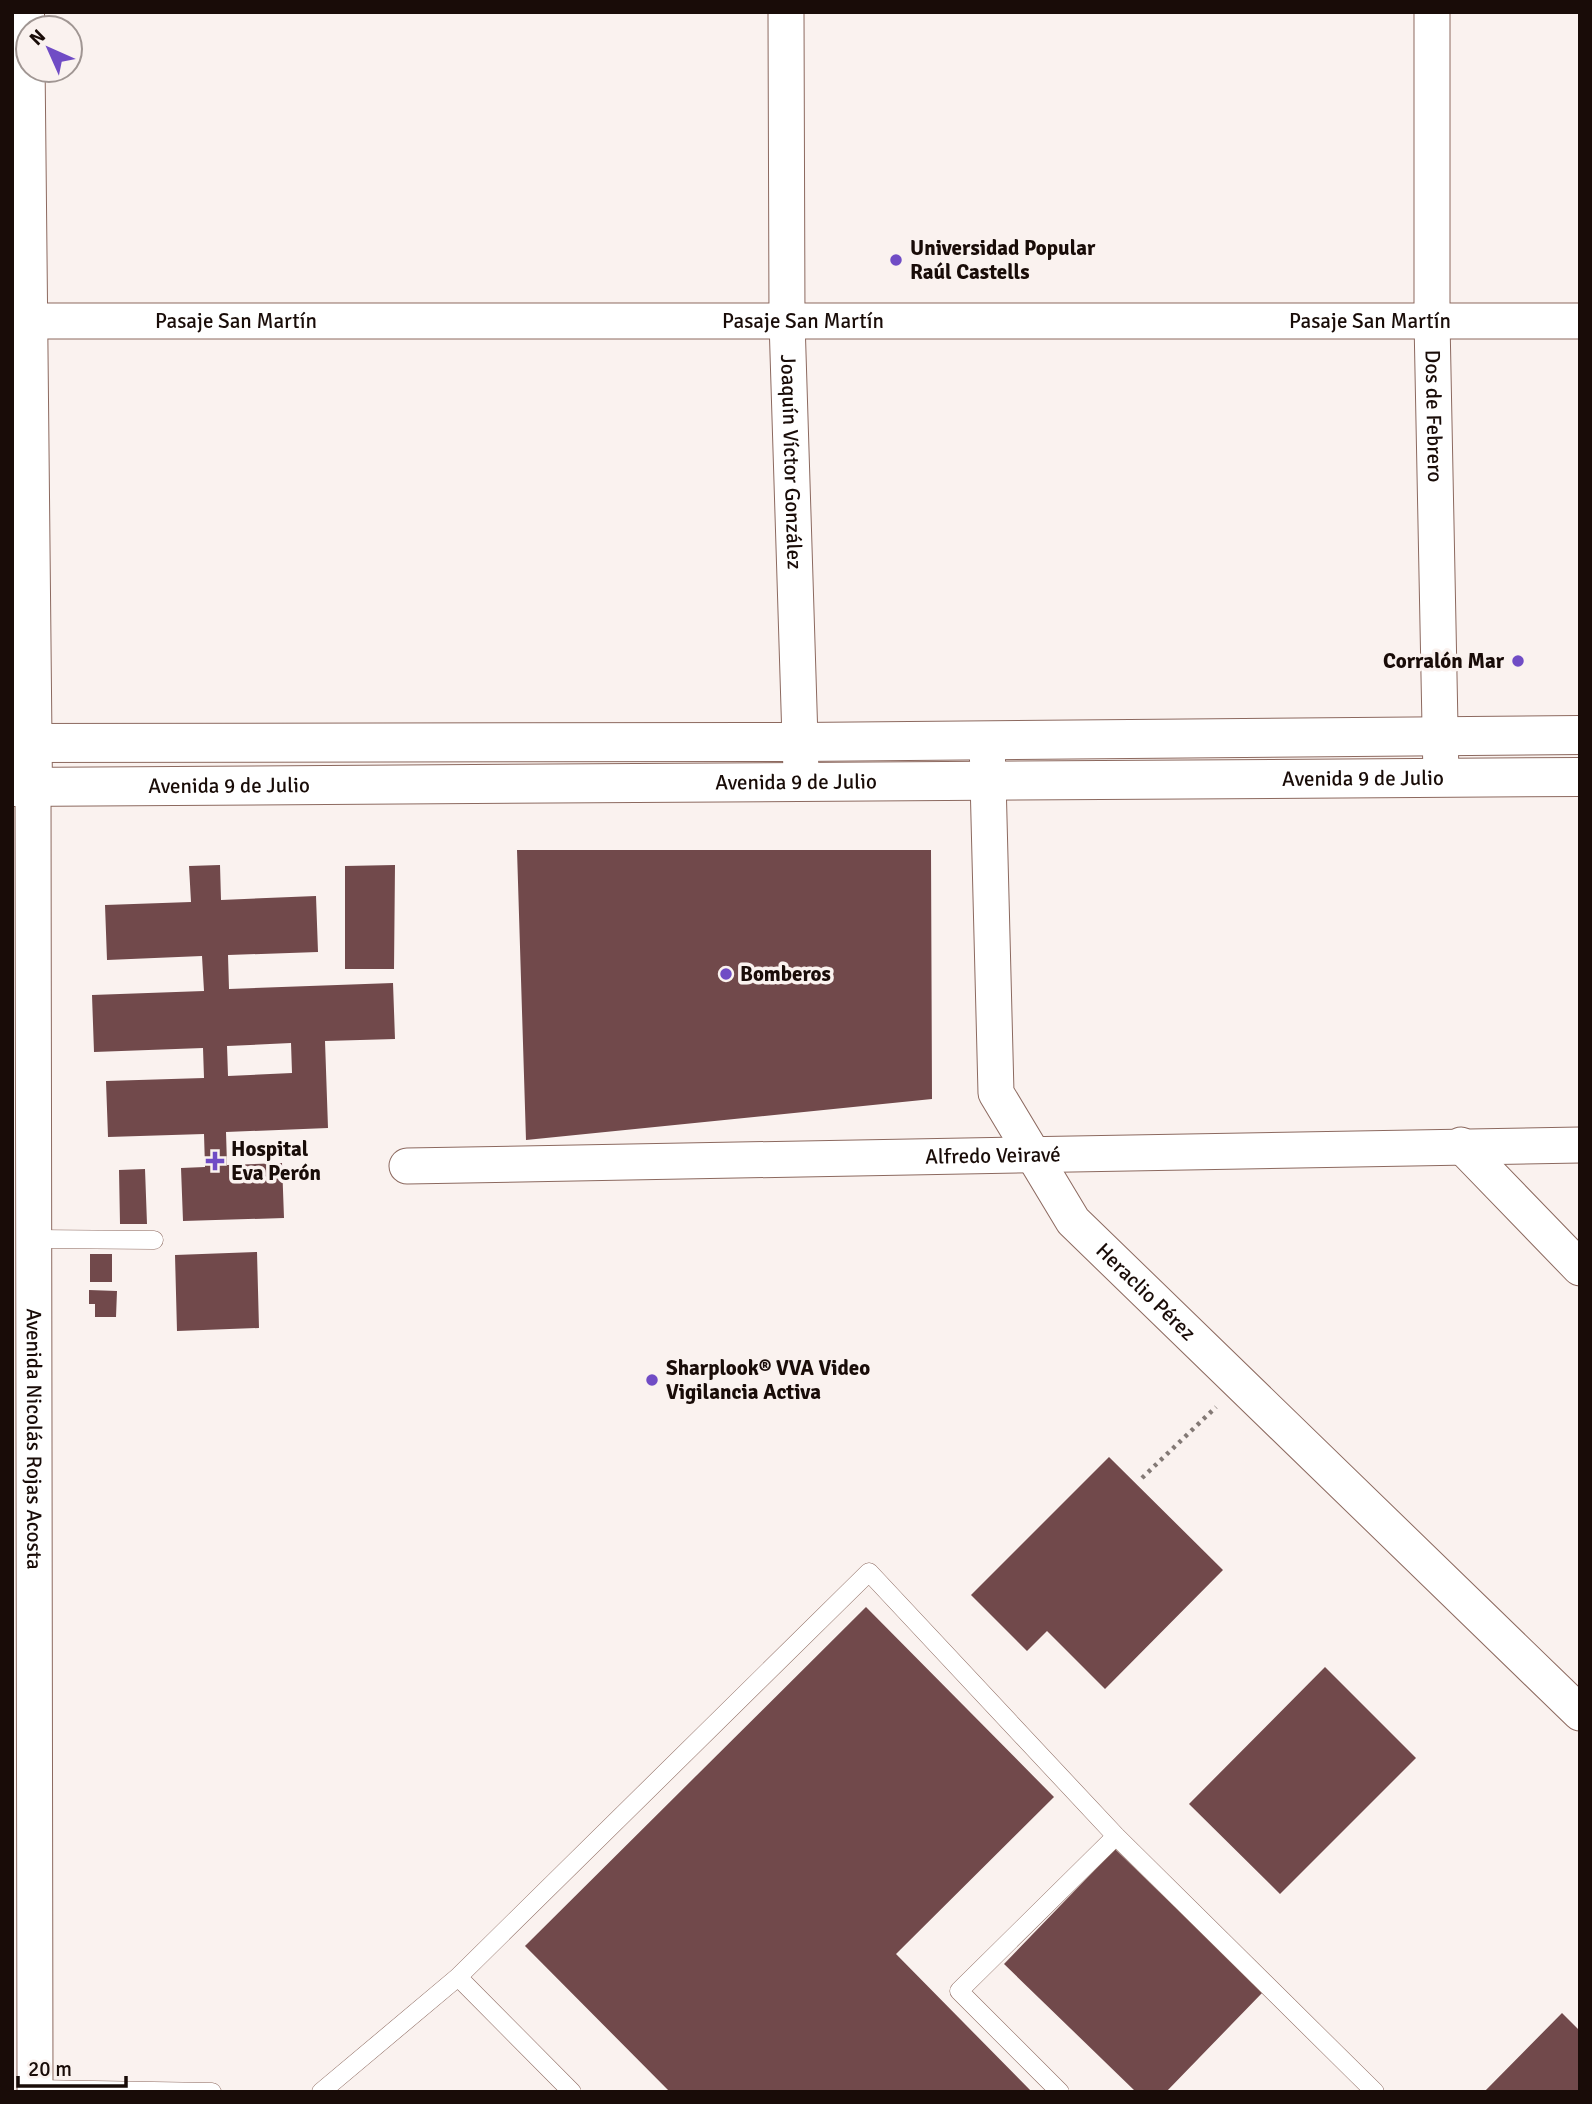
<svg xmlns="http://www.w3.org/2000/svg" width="1592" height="2104" font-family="Signika,sans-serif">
<rect width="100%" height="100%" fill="#faf2ef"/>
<!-- building -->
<path fill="#71494b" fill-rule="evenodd" d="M 517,850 L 931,850 L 932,1099 L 526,1140 Z
M 220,865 L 221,900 L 316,896 L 318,952 L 228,955 L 229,989 L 393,983 L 395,1039 L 325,1041 L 328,1128 L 226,1132 L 227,1165 L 282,1163 L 284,1218 L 183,1221 L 181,1168 L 205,1167 L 204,1134 L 108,1137 L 106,1081 L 204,1078 L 203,1048 L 94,1052 L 92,995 L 204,991 L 202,956 L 107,960 L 105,905 L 191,902 L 189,866 ZM 291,1043 L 292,1073 L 228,1076 L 227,1046 Z
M 395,865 L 394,969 L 345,969 L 345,866 Z
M 145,1169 L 147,1224 L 120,1224 L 119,1170 Z
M 257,1252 L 259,1328 L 177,1331 L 175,1255 Z
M 90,1254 L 112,1254 L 112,1282 L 90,1282 Z
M 89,1290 L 117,1291 L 116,1317 L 95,1317 L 95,1304 L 89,1304 Z
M 1109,1457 L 1223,1570 L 1105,1689 L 1047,1631 L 1027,1651 L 971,1595 Z
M 866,1607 L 1054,1797 L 896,1954 L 1032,2092 L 670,2092 L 525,1946 Z
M 1325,1667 L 1416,1758 L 1280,1894 L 1189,1804 Z
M 1115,1849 L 1263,1992 L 1166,2092 L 1136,2092 L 1004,1964 Z
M 1562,2013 L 1580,2031 L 1580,2092 L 1484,2092 Z"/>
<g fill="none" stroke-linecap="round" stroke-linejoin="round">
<defs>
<path id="service" d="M 35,1239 L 154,1240
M 458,1977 L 572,2092
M 35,2089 L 212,2092
M 321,2092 L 458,1977 L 869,1572 L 1116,1836 L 1375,2092
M 1060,2092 L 959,1991 L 1116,1836"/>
<g id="minor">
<path id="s1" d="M 786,12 L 787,321 L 801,772"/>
<path id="s2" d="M 1432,12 L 1432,321 L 1441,777"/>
<path id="s3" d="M 26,321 L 1580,321"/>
<path id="s4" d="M 987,740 L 996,1093 L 1073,1221 L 1580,1713"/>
<path id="s5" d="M 33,788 L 35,2092"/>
<path d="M 1461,1145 L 1580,1268"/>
<path id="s6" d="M 407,1166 L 1580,1145"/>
</g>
<path id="tertiary" d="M 25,12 L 33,788"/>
<g id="secondary">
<path d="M 12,743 L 800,742 L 1580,735"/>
<path id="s7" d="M 12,787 L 1580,777"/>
</g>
</defs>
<!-- service casing -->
<use href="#service" stroke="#8c695f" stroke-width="19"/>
<!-- minor casing -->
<use href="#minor" stroke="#8c695f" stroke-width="37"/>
<!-- tertiary casing -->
<use href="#tertiary" stroke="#8c695f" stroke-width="40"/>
<!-- secondary casing -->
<use href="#secondary" stroke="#8c695f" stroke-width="40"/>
<!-- path -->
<path stroke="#837975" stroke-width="4.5" stroke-dasharray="3.5 5" stroke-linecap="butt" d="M 1142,1478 L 1216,1407"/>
<!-- service -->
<use href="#service" stroke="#fff" stroke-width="18"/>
<!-- minor -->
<use href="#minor" stroke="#fff" stroke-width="35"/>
<!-- tertiary -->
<use href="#tertiary" stroke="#fff" stroke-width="38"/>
<!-- secondary -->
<use href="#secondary" stroke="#fff" stroke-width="38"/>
</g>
<!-- markers -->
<g fill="#704cc5" stroke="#faf2ef" stroke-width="2.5">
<circle cx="896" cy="260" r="7"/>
<circle cx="1518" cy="661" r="7"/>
<circle cx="726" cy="974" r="7"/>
<path d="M211.5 1150.5h7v7h7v7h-7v7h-7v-7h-7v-7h7z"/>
<circle cx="652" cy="1380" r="7"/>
</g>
<g text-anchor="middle" stroke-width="7" stroke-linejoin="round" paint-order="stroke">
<!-- poi labels -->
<g font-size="21" font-weight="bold" fill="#190c08" stroke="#faf2ef" text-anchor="start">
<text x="910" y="255">Universidad Popular<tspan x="910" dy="24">Raúl Castells</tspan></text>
<text x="1504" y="668" text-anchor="end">Corralón Mar</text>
<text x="740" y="981">Bomberos</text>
<text x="231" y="1156">Hospital<tspan x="231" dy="24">Eva Perón</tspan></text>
<text x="666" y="1375">Sharplook® VVA Video<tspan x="666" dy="24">Vigilancia Activa</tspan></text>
</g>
<!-- street labels -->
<g font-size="21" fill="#190c08" stroke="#faf2ef">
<text dy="7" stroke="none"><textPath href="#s3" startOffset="210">Pasaje San Martín</textPath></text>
<text dy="7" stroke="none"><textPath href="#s3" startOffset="777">Pasaje San Martín</textPath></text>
<text dy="7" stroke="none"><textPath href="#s3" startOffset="1344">Pasaje San Martín</textPath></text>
<text dy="7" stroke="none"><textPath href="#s2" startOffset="404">Dos de Febrero</textPath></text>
<text dy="7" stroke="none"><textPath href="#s1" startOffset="450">Joaquín Víctor González</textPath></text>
<text dy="7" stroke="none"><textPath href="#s7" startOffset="1351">Avenida 9 de Julio</textPath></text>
<text dy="7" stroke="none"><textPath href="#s7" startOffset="784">Avenida 9 de Julio</textPath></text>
<text dy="7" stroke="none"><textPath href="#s7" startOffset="217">Avenida 9 de Julio</textPath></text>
<text dy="7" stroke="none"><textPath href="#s6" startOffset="586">Alfredo Veiravé</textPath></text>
<text dy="7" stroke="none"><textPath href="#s4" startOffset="604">Heraclio Pérez</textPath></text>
<text dy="7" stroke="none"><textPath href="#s5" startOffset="651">Avenida Nicolás Rojas Acosta</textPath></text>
</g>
</g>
<!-- border -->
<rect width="1592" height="2104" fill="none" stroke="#190c08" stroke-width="28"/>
<!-- north arrow -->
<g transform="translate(49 49) rotate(315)"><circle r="33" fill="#faf2ef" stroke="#a09693" stroke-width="2"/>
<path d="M0-5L12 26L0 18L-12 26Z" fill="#704cc5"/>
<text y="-10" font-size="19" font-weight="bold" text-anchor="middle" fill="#190c08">N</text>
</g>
<!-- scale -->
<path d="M18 2076v10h108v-10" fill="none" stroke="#190c08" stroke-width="3.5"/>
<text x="28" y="2076" font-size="21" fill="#190c08" stroke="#faf2ef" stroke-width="5" paint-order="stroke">20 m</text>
</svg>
